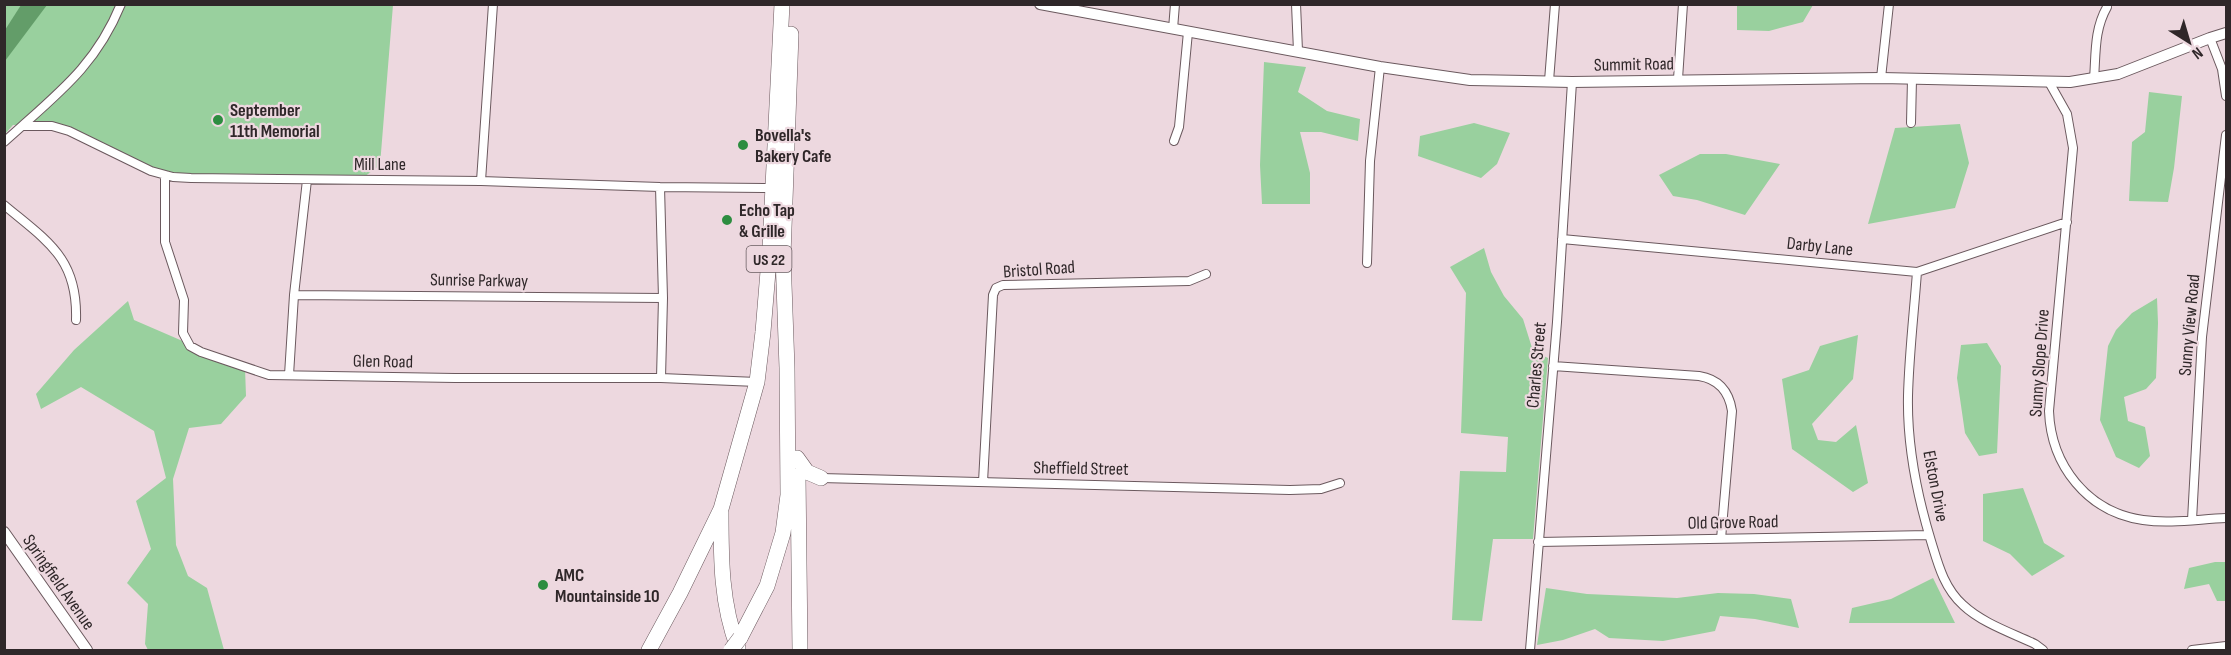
<svg xmlns="http://www.w3.org/2000/svg" width="2231" height="655" font-family="'Sofia Sans Condensed',sans-serif">
<rect width="100%" height="100%" fill="#edd8df"/>
<!-- green -->
<path fill="#99d09e" d="M 4,5 L 393,5 L 380,165 L 360,180 L 173,177 L 69,131 L 37,126 L 13,125 L 5,134 Z
M 1737,5 L 1737,4 L 1813,5 L 1803,22 L 1769,31 L 1737,30 Z
M 1264,62 L 1306,67 L 1298,92 L 1327,111 L 1360,119 L 1358,141 L 1321,132 L 1300,132 L 1310,173 L 1310,204 L 1262,204 L 1260,165 Z
M 2149,92 L 2182,96 L 2174,168 L 2168,202 L 2129,201 L 2132,142 L 2145,132 Z
M 1474,123 L 1510,133 L 1497,164 L 1481,178 L 1418,156 L 1420,136 Z
M 1960,124 L 1969,163 L 1955,208 L 1868,224 L 1895,128 Z
M 1700,154 L 1726,154 L 1780,164 L 1745,215 L 1697,200 L 1673,196 L 1659,175 Z
M 1484,248 L 1491,272 L 1504,296 L 1523,319 L 1533,351 L 1548,358 L 1533,539 L 1493,539 L 1482,621 L 1452,620 L 1460,471 L 1506,472 L 1508,437 L 1461,433 L 1466,293 L 1450,267 Z
M 2157,298 L 2158,323 L 2156,378 L 2146,389 L 2124,397 L 2128,421 L 2145,427 L 2150,456 L 2139,468 L 2116,457 L 2100,420 L 2108,346 L 2116,330 L 2132,313 Z
M 128,301 L 134,320 L 245,368 L 246,396 L 221,424 L 189,428 L 173,479 L 176,545 L 188,576 L 207,588 L 224,650 L 148,650 L 145,644 L 148,604 L 127,583 L 151,549 L 136,501 L 166,478 L 154,431 L 81,387 L 41,409 L 36,394 L 74,350 Z
M 1858,335 L 1853,379 L 1812,424 L 1818,440 L 1836,442 L 1856,425 L 1868,483 L 1853,492 L 1792,449 L 1782,379 L 1809,370 L 1820,346 Z
M 1987,343 L 2001,366 L 1997,453 L 1979,456 L 1965,433 L 1957,378 L 1961,345 Z
M 2023,488 L 2044,543 L 2065,556 L 2032,576 L 2010,554 L 1983,541 L 1983,494 Z
M 2215,562 L 2226,562 L 2226,601 L 2217,601 L 2209,584 L 2184,589 L 2189,568 Z
M 1933,578 L 1955,623 L 1849,623 L 1852,608 L 1891,599 Z
M 1546,588 L 1587,594 L 1677,598 L 1718,593 L 1754,594 L 1791,599 L 1799,628 L 1755,619 L 1720,616 L 1715,631 L 1663,641 L 1609,638 L 1595,629 L 1563,640 L 1537,645 Z"/>
<!-- water -->
<path fill="#639d69" d="M 21,5 L 47,5 L 5,61 L 5,30 Z"/>
<g fill="none" stroke-linecap="round" stroke-linejoin="round">
<defs>
<path id="street" d="M 1296,4 L 1298,51
M 1173,29 L 1175,4
M 2210,38 L 2222,69 L 2226,96
M 1881,78 L 1889,4
M 1678,79 L 1683,4
M 2094,79 C 2096,53 2094,30 2107,7
M 1549,81 L 1555,4
M 2049,82 L 2067,114 L 2073,148 L 2049,411 C 2051,465 2087,512 2143,520 C 2170,524 2199,519 2226,518
M 1911,123 L 1912,79
M 22,126 C 66,87 98,60 121,4
M 1174,141 L 1179,127 L 1188,32
M 4,142 L 22,126 L 52,126 L 69,131 L 151,171 L 173,177 L 191,178 L 481,181 L 660,187 L 772,188
M 165,175 L 165,242 L 184,300 L 183,333 L 190,346 L 201,352 L 269,375 L 455,378 L 661,378 L 757,382
M 481,181 L 493,4
M 660,187 L 663,298 L 661,378
M 4,205 C 47,241 78,258 76,320
M 1562,239 L 1917,272 L 2067,222
M 1367,263 L 1370,161 L 1380,67
M 1917,272 C 1914,313 1909,355 1908,396 C 1907,444 1917,495 1931,541 C 1938,564 1944,588 1963,605 C 1982,623 2012,633 2035,644 L 2043,650
M 294,295 L 663,298
M 1553,366 L 1699,376 C 1718,379 1729,391 1732,411 L 1721,539
M 289,375 L 294,295 L 307,180
M 821,478 L 1290,490 L 1321,489 L 1340,483
M 983,482 L 993,295 L 996,288 L 1003,285 L 1189,281 L 1206,274
M 2192,520 L 2202,337 L 2226,135
M 1538,542 L 1929,535
M 1530,650 L 1557,322 L 1572,82
M 2192,650 L 2226,646"/>
<path id="secondary" d="M 1040,4 L 1380,67 L 1470,80 L 1572,82 L 1881,78 L 2070,82 L 2118,74 L 2210,38 L 2226,33
M 4,532 L 87,650"/>
<path id="highway" d="M 797,458 L 807,472 L 821,478
M 798,476 L 800,650
M 721,512 C 721,559 721,604 738,648
M 740,638 L 767,586 L 783,533 L 788,495 L 787,368 L 783,256 L 791,34
M 649,650 L 680,593 L 721,509 L 757,382 L 763,332 L 770,247 L 782,4"/>
</defs>
<!-- street casing -->
<use href="#street" stroke="#6b595e" stroke-width="10"/>
<!-- secondary casing -->
<use href="#secondary" stroke="#6b595e" stroke-width="12"/>
<!-- highway casing -->
<use href="#highway" stroke="#6b595e" stroke-width="16"/>
<!-- street -->
<use href="#street" stroke="#fff" stroke-width="8"/>
<!-- secondary -->
<use href="#secondary" stroke="#fff" stroke-width="10"/>
<!-- highway -->
<use href="#highway" stroke="#fff" stroke-width="15"/>
<defs>
<path id="highway-bridge" d="M 731,650 L 740,638"/>
</defs>
<!-- highway-bridge casing -->
<use href="#highway-bridge" stroke="#6b595e" stroke-width="16" stroke-linecap="butt"/>
<!-- highway-bridge -->
<use href="#highway-bridge" stroke="#fff" stroke-width="15"/>
</g>
<!-- markers -->
<g fill="#2d8d40" stroke="#edd8df" stroke-width="2">
<circle cx="218" cy="120" r="6"/>
<circle cx="743" cy="145" r="6"/>
<circle cx="727" cy="220" r="6"/>
<circle cx="543" cy="585" r="6"/>
</g>
<g text-anchor="middle" stroke-width="4.5" stroke-linejoin="round" paint-order="stroke">
<!-- shield labels -->
<rect fill="#edd8df" stroke="#685c60" stroke-width="1.5" x="746.5" y="246" width="45" height="26" rx="4.5"/>
<g font-size="16" font-weight="bold" fill="#2f2729">
<text x="769" y="265">US 22</text>
</g>
<!-- street labels -->
<g font-size="18" fill="#2f2729" stroke="#edd8df">
<text transform="translate(1634 64) rotate(-1)" y="6">Summit Road</text>
<text x="380" y="170">Mill Lane</text>
<text transform="translate(1820 246) rotate(6)" y="6">Darby Lane</text>
<text transform="translate(1039 269) rotate(-4)" y="6">Bristol Road</text>
<text transform="translate(479 280) rotate(1)" y="6">Sunrise Parkway</text>
<text transform="translate(2189 325) rotate(-85)" y="6">Sunny View Road</text>
<text transform="translate(383 361) rotate(1)" y="6">Glen Road</text>
<text transform="translate(2039 363) rotate(-86)" y="6">Sunny Slope Drive</text>
<text transform="translate(1536 365) rotate(-85)" y="6">Charles Street</text>
<text transform="translate(1081 468) rotate(1)" y="6">Sheffield Street</text>
<text transform="translate(1936 486) rotate(79)" y="6">Elston Drive</text>
<text transform="translate(1733 522) rotate(-1)" y="6">Old Grove Road</text>
<text transform="translate(59 582) rotate(55)" y="6">Springfield Avenue</text>
</g>
<!-- poi labels -->
<g font-size="18" font-weight="bold" fill="#2f2729" stroke="#edd8df" text-anchor="start">
<text x="230" y="116">September<tspan x="230" dy="21">11th Memorial</tspan></text>
<text x="755" y="141">Bovella's<tspan x="755" dy="21">Bakery Cafe</tspan></text>
<text x="739" y="216">Echo Tap<tspan x="739" dy="21">&amp; Grille</tspan></text>
<text x="555" y="581">AMC<tspan x="555" dy="21">Mountainside 10</tspan></text>
</g>
</g>
<!-- border -->
<rect width="2231" height="655" fill="none" stroke="#2f2729" stroke-width="12"/>
<!-- north arrow -->
<g transform="translate(2189 42) rotate(143)" stroke="#edd8df" stroke-width="4.5" paint-order="stroke">
<path d="M0-4.5L10 22L0 15L-10 22Z" fill="#2f2729"/>
<text y="-9" font-size="16" font-weight="bold" text-anchor="middle" fill="#2f2729">N</text>
</g>
</svg>
